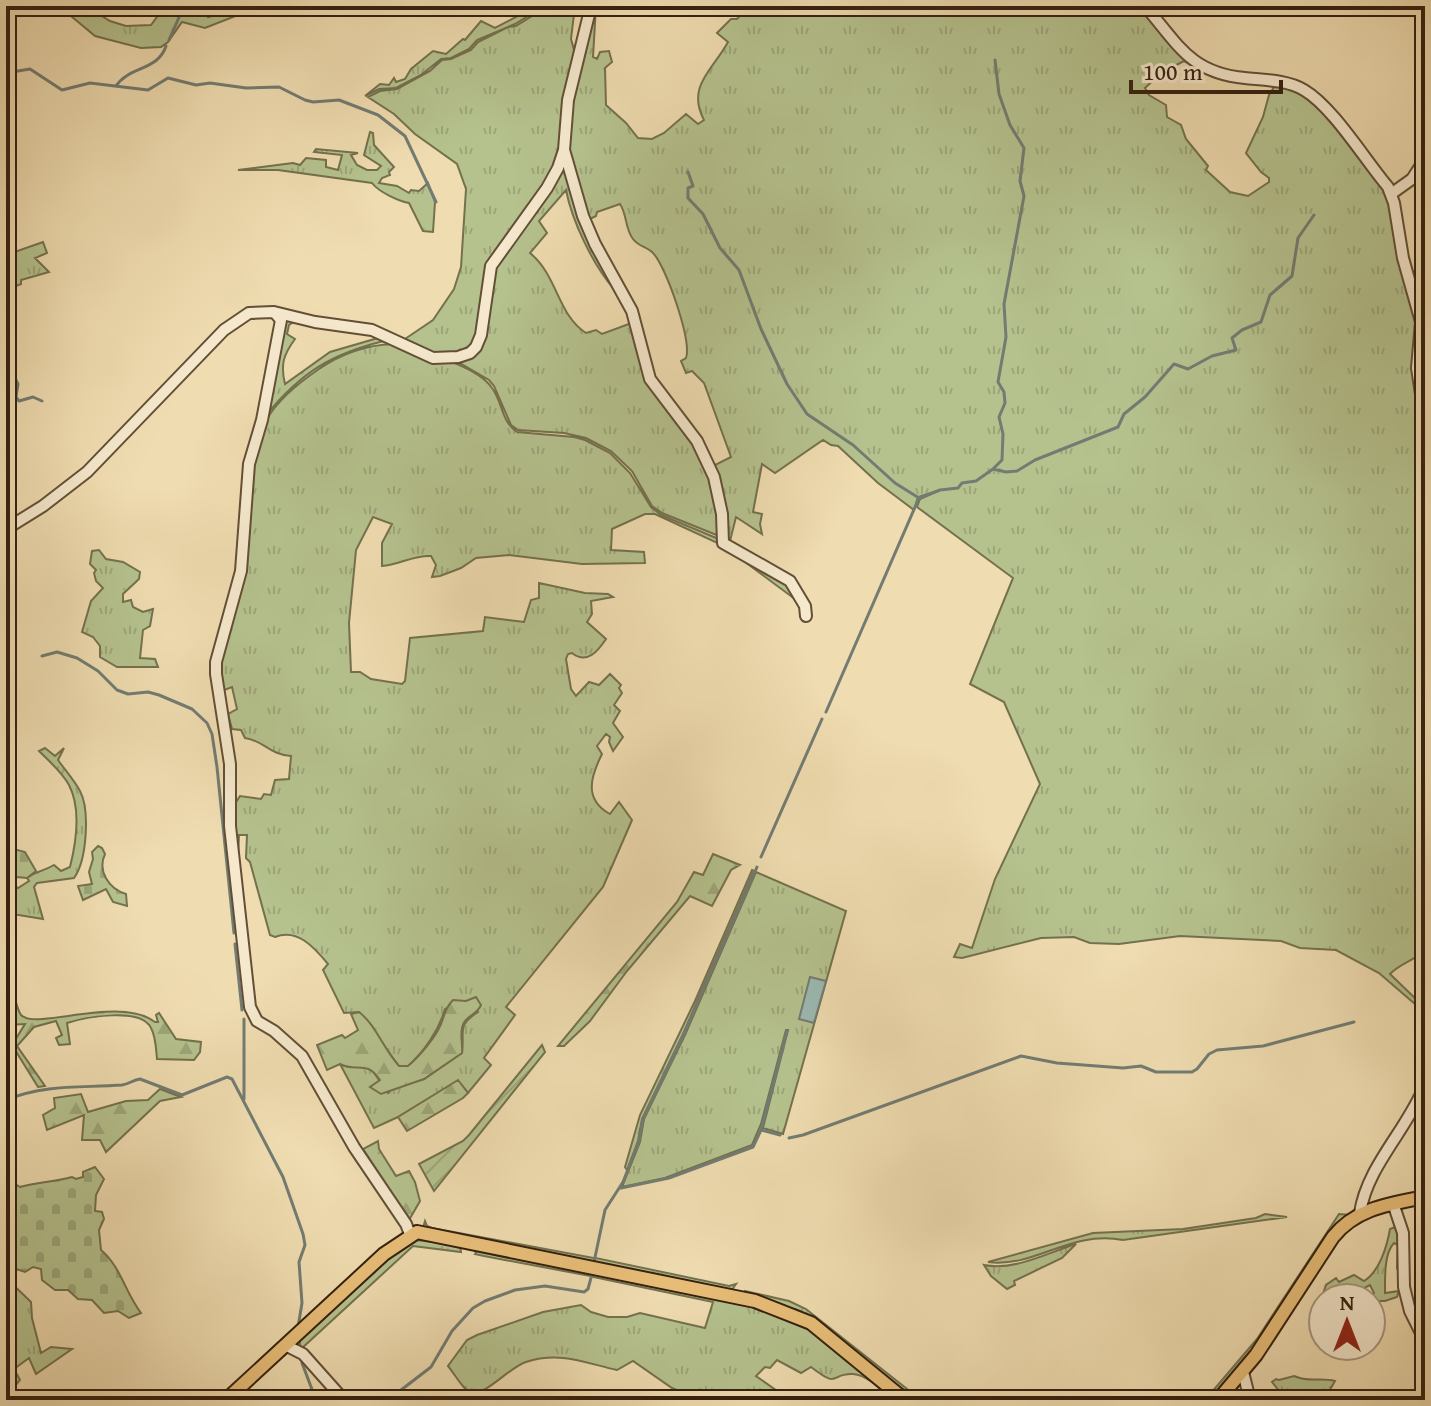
<svg xmlns="http://www.w3.org/2000/svg" width="1431" height="1406" font-family="'Gentium Book Plus',serif">
<defs>
<pattern id="grass-tufts" width="24" height="20" patternUnits="userSpaceOnUse" patternTransform="scale(2)"><rect width="24" height="20" fill="#b5c28e"/><path d="M3 7l-1-3M5 7V3M7 7l1-3M15 17l-1-3M17 17v-4M19 17l1-3" fill="none" stroke="#9ca679"/></pattern>
<pattern id="forest-firs" width="22" height="20" patternUnits="userSpaceOnUse" patternTransform="scale(2)"><rect width="22" height="20" fill="#b5c28e"/><path d="M5 1l3.5 6h-7zM16 11l3.5 6h-7z" fill="#9ca679"/></pattern>
<pattern id="cemetery-stones" width="16" height="16" patternUnits="userSpaceOnUse" patternTransform="scale(2)"><rect width="16" height="16" fill="#b5c28e"/><path d="M2 7V4a2 2 0 0 1 4 0v3zM10 15v-3a2 2 0 0 1 4 0v3z" fill="#9ca679"/></pattern>
<pattern id="garden-furrows" width="10" height="10" patternUnits="userSpaceOnUse" patternTransform="scale(2)"><rect width="10" height="10" fill="#b5c28e"/><path d="M-1 1l2-2M0 10L10 0M9 11l2-2" fill="none" stroke="#9ca679"/></pattern>
</defs>
<rect width="100%" height="100%" fill="#efdcb0"/>
<filter id="stains"><feTurbulence type="fractalNoise" baseFrequency=".0025" numOctaves="4"/><feColorMatrix values="0 0 0 0 .2 0 0 0 0 .09 0 0 0 0 .02 0 0 0 .5 -.17"/></filter>
<radialGradient id="worn" r=".72"><stop offset=".6" stop-color="#630" stop-opacity="0"/><stop offset="1" stop-color="#630" stop-opacity=".3"/></radialGradient>
<!-- grass -->
<path fill="url(#grass-tufts)" stroke="#74714e" stroke-width="2" d="M 59,6 L 86,6 L 110,21 L 126,26 L 151,25 L 165,6 C 181,6 199,2 208,17 L 243,8 L 242,6 L 277,6 L 253,15 L 238,15 L 205,28 L 182,22 L 168,42 L 161,47 L 141,48 L 95,36 Z
M 537,6 L 544,6 L 515,24 L 477,40 L 469,49 L 451,58 L 441,59 L 421,75 L 396,88 L 379,89 L 365,96 L 380,84 L 389,85 L 394,78 L 396,82 L 405,79 L 411,69 L 433,51 L 446,54 L 463,39 L 465,40 L 481,21 L 495,28 Z
M 548,6 L 575,6 L 571,39 L 576,57 L 556,168 L 496,254 L 479,334 L 468,352 L 436,357 L 402,341 L 433,320 L 454,289 L 461,267 L 466,189 L 457,164 L 415,134 L 394,114 L 368,97 L 380,91 L 397,89 L 430,71 L 442,60 L 451,59 L 471,50 L 478,42 L 508,27 L 516,26 Z
M 594,6 L 596,6 L 593,57 L 597,59 L 600,52 L 609,51 L 612,62 L 605,68 L 606,105 L 626,123 L 638,138 L 652,139 L 664,133 L 686,114 L 698,124 L 704,120 C 686,86 713,70 728,42 L 717,33 L 731,19 L 737,19 L 749,6 L 1142,6 L 1183,56 L 1227,79 L 1213,77 L 1184,61 L 1161,73 L 1145,88 L 1149,95 L 1166,105 L 1167,117 L 1181,125 L 1186,139 L 1208,166 L 1206,170 L 1230,192 L 1248,196 L 1269,182 L 1269,178 L 1261,172 L 1246,153 L 1263,117 L 1269,95 L 1276,84 L 1294,88 L 1314,101 L 1386,188 L 1418,322 L 1417,382 L 1425,434 L 1425,950 C 1414,961 1400,963 1390,974 L 1422,1005 L 1422,1010 L 1379,973 L 1336,950 L 1300,948 L 1281,941 L 1180,936 L 1119,944 L 1090,943 L 1074,937 L 1041,938 L 962,958 L 954,957 L 960,944 L 972,948 L 995,879 L 1040,784 L 1004,702 L 970,684 L 1013,578 L 917,507 L 920,499 L 938,491 L 918,497 L 914,510 L 878,483 L 838,446 L 831,445 L 823,440 L 775,473 L 762,464 L 753,512 L 762,514 L 760,524 L 762,534 L 736,517 L 729,545 L 726,543 L 713,466 L 731,457 L 704,383 L 692,371 L 686,373 L 681,361 L 686,358 C 692,341 666,266 653,253 C 647,247 638,246 633,239 C 625,229 627,214 620,204 L 597,212 L 596,216 L 588,220 L 567,142 L 578,63 Z
M 370,132 L 373,133 L 374,145 L 394,167 L 389,172 L 390,175 L 382,178 L 379,183 L 397,186 L 409,193 L 411,190 L 419,191 L 428,183 L 435,202 L 433,232 L 423,231 L 409,203 C 398,201 379,192 372,183 L 278,170 L 238,170 L 293,163 L 300,165 L 306,158 L 326,160 L 326,167 L 338,170 L 342,155 L 314,152 L 316,149 L 358,153 L 351,155 L 357,165 L 367,170 L 377,170 L 381,166 L 364,155 Z
M 564,156 L 617,289 L 614,289 C 593,265 572,221 566,190 L 539,221 L 547,233 L 530,253 C 558,276 557,314 586,333 L 596,330 L 602,334 L 629,324 L 630,319 L 648,377 L 699,447 L 719,504 L 719,536 L 662,513 L 652,506 L 632,471 L 611,451 L 586,438 L 564,433 L 518,430 L 511,425 L 494,386 L 489,380 L 453,359 L 478,346 L 489,275 Z
M 43,242 L 47,253 L 35,258 L 49,272 L 21,280 L 21,284 L 6,290 L 6,255 Z
M 282,317 L 373,333 L 371,335 L 294,322 L 289,325 L 287,334 L 295,339 C 284,354 280,364 285,384 L 330,352 L 385,336 L 384,341 C 331,354 302,372 267,414 Z
M 393,344 C 420,352 476,364 492,388 C 503,403 501,421 517,432 L 574,437 L 585,440 L 610,453 L 630,473 L 651,507 L 661,515 L 721,540 L 789,584 L 803,605 L 722,545 L 655,514 L 645,514 L 612,529 L 611,550 L 644,552 L 645,563 L 582,564 L 509,555 L 476,558 L 461,568 L 440,576 L 432,577 L 436,565 L 431,556 C 413,555 399,565 382,566 L 382,543 L 392,524 L 373,517 L 356,550 L 349,623 L 351,672 L 360,672 L 371,679 L 402,684 L 405,681 L 410,638 L 483,631 L 485,617 L 524,622 L 531,600 L 539,598 L 539,583 L 585,593 L 608,594 L 613,597 L 591,601 L 592,614 L 587,622 L 606,639 C 598,651 587,665 572,653 L 568,654 L 566,659 L 571,689 L 576,696 L 589,682 L 599,685 L 610,674 L 621,685 L 619,688 L 622,693 L 614,705 L 620,711 L 613,723 L 623,737 L 613,751 L 609,742 L 610,737 L 606,734 L 597,746 L 602,754 C 591,776 583,799 610,814 L 619,802 L 632,820 L 603,887 L 506,1007 L 515,1015 L 484,1058 L 491,1065 L 468,1093 L 458,1081 L 398,1117 L 374,1128 L 340,1064 C 351,1070 361,1064 372,1070 L 388,1093 L 394,1087 L 424,1079 L 462,1053 C 465,1031 456,1026 478,1012 L 467,1001 L 445,1009 C 439,1030 424,1052 408,1066 L 399,1066 L 359,1012 L 344,1013 L 323,970 L 328,964 C 314,947 297,928 275,937 L 270,935 L 250,862 L 246,858 L 247,835 L 239,835 L 238,857 L 231,810 L 240,796 L 261,799 L 264,794 L 271,795 L 275,780 L 289,779 L 291,756 C 268,754 265,741 245,738 L 241,730 L 232,729 L 228,714 L 237,709 L 232,687 L 219,692 C 216,655 235,622 240,586 C 246,537 242,461 267,419 C 279,398 300,382 319,369 C 341,354 367,345 393,344 Z
M 99,550 L 106,559 L 123,562 L 140,572 L 139,579 L 123,594 L 123,602 L 131,600 L 133,607 L 143,612 L 153,609 L 150,626 L 143,630 L 140,658 L 155,659 L 158,667 L 117,667 L 100,657 L 100,646 L 93,637 L 82,632 L 91,601 L 103,588 L 96,581 L 94,573 L 96,570 L 90,564 L 92,551 Z
M 45,748 L 55,756 L 64,748 L 58,760 C 65,770 74,780 80,791 C 90,810 87,860 74,878 L 37,883 L 34,887 L 43,919 L 6,913 L 6,884 L 8,882 L 18,888 L 29,881 L 27,878 C 36,871 44,871 54,865 L 61,871 L 70,867 C 76,843 81,808 69,785 C 62,772 49,761 39,751 Z
M 752,870 L 754,871 L 683,1034 L 642,1119 L 638,1141 L 627,1170 L 625,1167 L 640,1115 L 695,1001 Z
M 756,872 L 846,911 L 783,1134 L 763,1128 L 788,1030 L 786,1030 L 761,1124 L 752,1145 L 665,1178 L 622,1187 L 640,1142 L 644,1119 L 685,1035 Z
M 1265,1214 L 1287,1217 L 1123,1240 C 1068,1230 1037,1268 988,1262 L 1093,1233 L 1183,1229 L 1256,1218 Z
M 1339,1214 L 1351,1215 L 1332,1229 L 1253,1349 L 1210,1400 L 1205,1400 L 1257,1339 Z
M 425,1221 L 427,1226 L 432,1228 L 594,1258 L 594,1261 L 596,1258 L 729,1286 L 736,1284 L 731,1291 L 423,1228 Z
M 1398,1226 L 1399,1272 L 1397,1268 L 1398,1245 L 1394,1243 C 1384,1253 1385,1278 1385,1293 L 1399,1291 L 1397,1297 L 1385,1301 L 1373,1301 L 1370,1297 L 1374,1293 L 1370,1285 L 1358,1291 L 1361,1298 L 1323,1298 L 1321,1306 L 1320,1303 L 1326,1285 L 1336,1278 L 1339,1282 L 1354,1275 L 1364,1281 C 1379,1272 1387,1247 1390,1229 Z
M 415,1240 L 460,1245 L 461,1252 L 413,1246 L 301,1349 L 299,1339 L 402,1245 Z
M 1076,1244 L 1062,1258 L 1014,1281 L 1015,1285 L 1007,1289 L 991,1276 L 984,1265 C 1015,1271 1047,1253 1076,1244 Z
M 477,1250 L 756,1306 L 810,1330 L 898,1400 L 892,1400 C 882,1391 868,1375 853,1374 C 829,1373 841,1390 811,1367 L 801,1373 L 777,1360 L 770,1368 L 765,1367 L 756,1376 L 790,1400 L 700,1400 L 672,1388 L 633,1361 L 617,1370 C 585,1363 560,1351 526,1362 C 510,1367 487,1394 473,1393 C 464,1392 454,1373 448,1366 L 467,1340 L 477,1335 L 543,1312 L 581,1305 L 591,1312 L 608,1317 L 627,1317 L 640,1313 L 705,1328 L 713,1302 L 593,1277 L 592,1273 L 590,1276 L 484,1256 L 475,1254 Z
M 6,1278 L 31,1302 L 32,1318 L 41,1353 L 51,1347 L 72,1349 L 36,1374 L 29,1358 L 14,1369 L 20,1380 L 15,1386 L 6,1386 Z
M 745,1291 L 789,1301 L 806,1309 L 921,1400 L 915,1400 L 800,1311 L 744,1293 Z
M 1294,1376 C 1309,1383 1320,1377 1335,1381 L 1324,1400 L 1280,1400 L 1280,1392 L 1272,1382 L 1276,1379 L 1279,1380 Z"/>
<!-- forest -->
<path fill="url(#forest-firs)" stroke="#74714e" stroke-width="2" d="M 713,854 L 740,865 L 731,870 L 712,906 L 690,896 L 627,971 L 590,1021 L 564,1046 L 558,1046 L 677,902 L 694,872 L 703,875 Z
M 13,991 C 15,998 17,1009 21,1015 C 35,1031 119,995 155,1022 L 158,1022 L 156,1015 L 159,1013 L 176,1039 L 201,1042 L 200,1052 L 194,1060 L 157,1059 C 156,1049 156,1037 151,1028 C 141,1007 86,1017 67,1023 L 70,1044 L 59,1045 L 56,1038 L 62,1035 L 56,1021 L 34,1027 L 17,1046 L 45,1086 L 38,1087 L 12,1045 L 25,1024 L 6,1025 L 6,992 Z
M 476,997 L 481,1005 C 477,1014 472,1013 466,1020 C 458,1029 463,1042 462,1053 L 424,1079 L 381,1094 L 370,1087 L 380,1080 C 366,1059 357,1073 340,1064 L 327,1070 L 317,1045 L 342,1035 L 345,1038 L 358,1030 L 351,1014 L 359,1012 C 376,1025 384,1050 399,1066 L 408,1066 C 419,1057 435,1038 441,1024 C 445,1014 445,1008 453,1000 L 466,1001 Z
M 458,1080 L 468,1093 L 463,1098 L 407,1131 L 398,1117 Z
M 160,1089 L 181,1097 L 160,1101 L 106,1152 L 100,1140 L 82,1140 L 84,1115 L 47,1130 L 43,1115 L 55,1108 L 54,1098 L 81,1094 L 88,1112 L 126,1101 L 148,1100 Z
M 378,1141 L 379,1149 L 396,1176 L 409,1171 L 415,1182 L 420,1201 L 409,1220 L 363,1149 Z"/>
<!-- cemetery -->
<path fill="url(#cemetery-stones)" stroke="#74714e" stroke-width="2" d="M 98,846 L 102,848 L 105,854 C 97,871 109,889 126,894 L 127,906 L 113,902 L 106,889 L 83,900 L 78,886 L 92,884 L 89,872 L 93,859 L 92,852 Z
M 6,847 L 25,852 L 36,871 L 27,878 L 16,877 L 6,870 Z
M 95,1167 L 104,1179 L 96,1195 L 95,1211 L 102,1212 L 104,1219 L 99,1230 L 101,1250 C 121,1267 125,1292 141,1313 L 129,1318 L 118,1311 L 104,1313 L 92,1300 L 78,1299 L 68,1290 L 55,1290 L 42,1280 L 41,1269 L 33,1267 L 25,1272 L 16,1269 L 10,1279 L 6,1275 L 6,1186 L 15,1184 L 20,1187 C 38,1182 54,1182 72,1177 L 76,1179 L 83,1177 L 83,1172 Z"/>
<!-- garden -->
<path fill="url(#garden-furrows)" stroke="#74714e" stroke-width="2" d="M 542,1045 L 545,1052 L 434,1191 L 419,1164 L 463,1141 L 469,1135 Z"/>
<!-- water -->
<path fill="#9cbab4" stroke="#727c72" stroke-width="2" d="M 810,977 L 826,981 L 814,1023 L 799,1019 Z"/>
<g fill="none" stroke-linecap="round" stroke-linejoin="round">
<!-- stream -->
<path stroke="#727c72" stroke-width="3" d="M 169,40 L 184,6
M 6,73 L 30,69 L 62,90 L 90,83 L 148,90 L 168,78 L 196,85 L 210,83 L 246,88 L 279,87 L 305,100 L 313,102 L 339,100 L 378,115 L 405,136 L 436,202
M 116,86 C 129,66 158,71 166,46
M 688,172 L 693,186 L 688,188 L 688,198 L 703,214 L 720,248 L 739,270 L 761,329 L 787,384 L 807,414 L 853,445 L 895,483 L 919,498 L 940,490 L 958,488 L 962,483 L 976,481 L 993,469 L 1006,472 L 1017,471 L 1035,460 L 1118,427 L 1124,414 L 1145,397 L 1174,364 L 1188,369 L 1212,356 L 1236,350 L 1232,338 L 1242,330 L 1261,322 L 1270,295 L 1292,276 L 1298,238 L 1314,215
M 6,361 L 18,384 L 16,397 L 19,401 L 33,397 L 42,401
M 993,469 L 1002,460 L 1003,434 L 999,417 L 1005,403 L 1004,392 L 998,382 L 1006,337 L 1004,304 L 1024,196 L 1020,181 L 1024,148 L 1010,125 L 999,94 L 995,60
M 42,656 L 57,652 L 77,658 L 98,671 L 117,690 L 128,694 L 148,692 L 159,695 L 192,709 L 207,723 L 212,734 L 217,767 L 234,933
M 826,712 L 919,498
M 761,857 L 822,719
M 235,944 L 242,1010
M 244,1019 L 244,1099
M 6,1100 C 46,1084 80,1088 122,1085 C 129,1084 133,1080 140,1079 L 182,1095 L 227,1077 L 232,1079 L 283,1177 L 303,1234 L 305,1245 L 299,1262 L 302,1303 L 298,1327
M 761,1130 L 780,1135
M 789,1138 L 803,1135 L 1021,1056 L 1057,1063 L 1123,1068 L 1141,1066 L 1156,1072 L 1192,1072 L 1197,1069 L 1209,1054 L 1217,1050 L 1263,1046 L 1354,1022
M 621,1188 L 669,1178 L 753,1147 L 761,1130 L 787,1031
M 594,1262 L 605,1210 L 623,1182 L 639,1141 L 643,1119 L 684,1034 L 757,867
M 302,1363 L 316,1400
M 388,1400 L 431,1367 L 452,1331 L 473,1308 L 485,1301 L 515,1290 L 545,1286 L 584,1292 L 588,1289 L 592,1274"/>
<defs>
<path id="minor" d="M 1145,6 C 1178,44 1190,73 1245,78 C 1264,80 1287,80 1304,90 C 1333,107 1365,160 1388,187 L 1394,203 L 1403,258 L 1421,322 L 1417,368 L 1425,420
M 564,150 L 583,216 L 595,244 L 632,311 L 650,379 L 697,441 L 714,477 L 722,514 L 723,543 L 790,581 L 805,606 L 806,616
M 1391,194 L 1412,179 L 1425,159
M 274,312 L 281,320 L 262,420 L 249,464 L 241,571 L 216,662 L 216,674 L 230,764 L 230,826 L 250,1007 L 257,1021 L 274,1031 L 302,1056 L 354,1147 L 406,1224 L 410,1234
M 6,529 L 43,506 L 87,472 L 224,330 L 249,313 L 274,312 L 315,322 L 372,330 L 433,358 L 458,357 L 470,353 L 476,347 L 481,335 L 491,266 L 547,188 L 558,168 L 564,150 L 568,100 L 591,6
M 1425,987 L 1425,1021
M 1393,1203 L 1403,1233 L 1404,1287 L 1410,1311 L 1425,1341
M 1360,1213 C 1367,1166 1407,1130 1425,1085
M 287,1346 L 303,1354 L 344,1400
M 1243,1372 L 1250,1400"/>
<path id="major" d="M 226,1400 L 384,1254 L 417,1232 L 755,1301 L 811,1323 L 905,1400
M 1218,1400 L 1256,1355 L 1333,1237 C 1356,1208 1390,1204 1425,1197"/>
</defs>
<!-- minor casing -->
<use href="#minor" stroke="#634f37" stroke-width="14"/>
<!-- major casing -->
<use href="#major" stroke="#34200f" stroke-width="16"/>
<!-- minor -->
<use href="#minor" stroke="#f5e8cc" stroke-width="10"/>
<!-- major -->
<use href="#major" stroke="#e8be78" stroke-width="12"/>
</g>
<!-- margin -->
<rect width="1431" height="1406" fill="none" stroke="#efdcb0" stroke-width="32"/>
<rect x="8" y="8" width="1415" height="1390" fill="none" stroke="#34200f" stroke-width="4"/>
<rect x="16" y="16" width="1399" height="1374" fill="none" stroke="#34200f" stroke-width="2"/>
<!-- north arrow -->
<g transform="translate(1347 1322)"><circle r="38" fill="#f5e8cc" stroke="#a89880" stroke-width="2"/>
<path d="M0-6L14 30L0 20L-14 30Z" fill="#8f2418"/>
<text y="-12" font-size="22" font-weight="bold" text-anchor="middle" fill="#34200f">N</text>
</g>
<!-- scale -->
<path d="M1131 80v12h150v-12" fill="none" stroke="#34200f" stroke-width="4"/>
<text x="1143" y="80" font-size="24" fill="#34200f" stroke="#f5e8cc" stroke-width="6" paint-order="stroke">100 m</text>
<rect width="100%" height="100%" filter="url(#stains)"/>
<rect width="100%" height="100%" fill="url(#worn)"/>
</svg>
